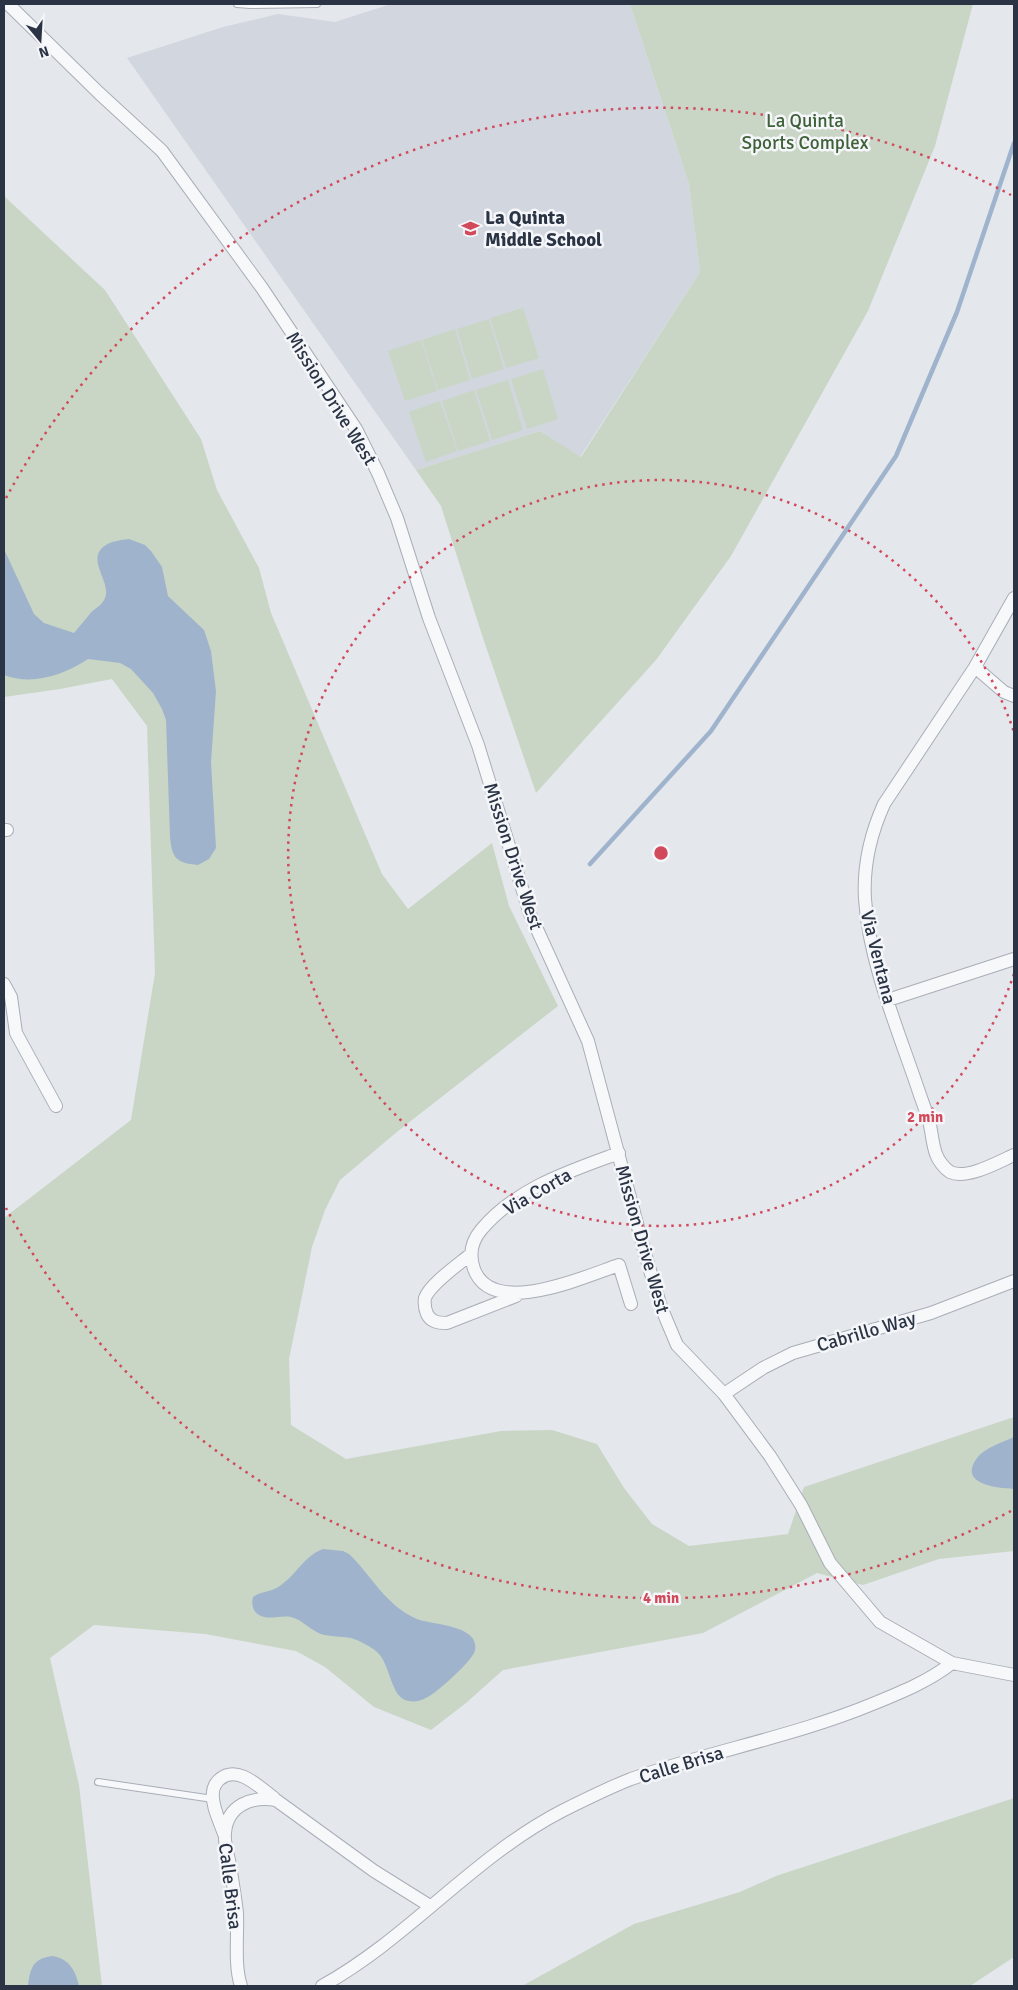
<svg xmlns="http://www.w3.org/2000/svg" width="1018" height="1990" font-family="Signika,sans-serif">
<rect width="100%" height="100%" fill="#e4e7ec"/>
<!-- built -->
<path fill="#d2d6de" d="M 391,4 L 630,4 L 689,184 L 700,272 L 580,457 L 540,431 L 416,470 L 127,58 L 223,27 L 278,14 L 335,22 Z"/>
<!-- green -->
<path fill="#c9d6c5" d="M 630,4 L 973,4 L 935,146 L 868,311 L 731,556 L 656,660 L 536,793 L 482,635 L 441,506 L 416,470 L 540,431 L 581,457 L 700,272 L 689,184 Z
M 4,196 L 105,290 L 201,439 L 217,490 L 259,568 L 271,613 L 382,874 L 408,909 L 492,843 L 509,906 L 558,1006 L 398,1131 L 340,1180 L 325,1210 L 312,1247 L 289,1359 L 291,1425 L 346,1459 L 501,1431 L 552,1430 L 597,1444 L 624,1488 L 652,1524 L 689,1546 L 788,1534 L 804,1487 L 1014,1417 L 1014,1551 L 939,1559 L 863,1585 L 817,1573 L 703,1633 L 503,1670 L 466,1703 L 431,1730 L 374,1707 L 325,1667 L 296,1651 L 205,1634 L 94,1625 L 50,1658 L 79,1785 L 102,1986 L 4,1986 L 4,1218 L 131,1120 L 155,973 L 147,726 L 112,679 L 60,689 L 4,697 Z
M 523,308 L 539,358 L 506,368 L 490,318 Z
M 489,319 L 504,369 L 472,379 L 457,329 Z
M 455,329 L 470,380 L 438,390 L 422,340 Z
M 421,340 L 437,391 L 405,401 L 388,351 Z
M 543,369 L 558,419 L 527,429 L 511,379 Z
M 508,380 L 523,430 L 492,440 L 476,390 Z
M 474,390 L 490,441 L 458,451 L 442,401 Z
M 440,401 L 457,451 L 426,462 L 409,412 Z
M 1014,1798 L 1014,1957 L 970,1986 L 522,1986 L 634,1924 L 740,1892 L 776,1876 Z"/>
<!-- water -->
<path fill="#9fb4cc" d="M 129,539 L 145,545 L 151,551 L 162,567 L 168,596 L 204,630 L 211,651 L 216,691 L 211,762 L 216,848 L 209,859 L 198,865 C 176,863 172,858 170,837 L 166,720 L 162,709 L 153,693 L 131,669 L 120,663 L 88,659 C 64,675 32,686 4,675 L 4,549 L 34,614 L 44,623 L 74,633 C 79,627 84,621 89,615 C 95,607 104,606 106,594 C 108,579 88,560 103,547 C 111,541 120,540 129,539 Z
M 1014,1437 L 1014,1489 C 999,1488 957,1485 977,1458 C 984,1448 1003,1442 1014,1437 Z
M 323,1549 L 343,1551 L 349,1554 C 373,1577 385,1605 417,1619 C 432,1625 480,1625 475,1650 C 474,1658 452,1678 445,1684 C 435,1692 423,1704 409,1701 C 390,1699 391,1664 377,1652 C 372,1647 358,1640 351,1638 C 341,1636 330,1637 321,1634 C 310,1630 303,1620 291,1617 C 281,1615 270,1620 261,1616 C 253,1613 251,1605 253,1597 C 261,1591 273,1592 281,1585 C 297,1574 304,1556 323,1549 Z
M 53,1956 C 69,1959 76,1971 79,1986 L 28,1986 C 30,1968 33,1958 53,1956 Z"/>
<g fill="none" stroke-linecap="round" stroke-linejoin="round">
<!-- stream -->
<path stroke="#9fb4cc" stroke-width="4.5" d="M 590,864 L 711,731 L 896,456 L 957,312 L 1014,143"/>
<defs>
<path id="lane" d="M 237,4 L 250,5 L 317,4
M 98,1782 L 213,1799"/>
<path id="street" d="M 8,4 L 99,93 L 162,151 L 262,288 L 356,429 L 378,473 L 397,518 L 429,618 L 478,745 L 530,914 L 588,1041 L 646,1257 L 661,1307 L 677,1345 L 724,1394 L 770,1456 L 801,1505 L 830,1563 L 880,1622 L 952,1663 L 1014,1675
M 1014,598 L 975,667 L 884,804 C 870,835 863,865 865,899 C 869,963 899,1032 919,1092 C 922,1101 926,1111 929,1121 C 932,1132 932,1143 936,1154 C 938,1160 944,1168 950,1172 C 967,1180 998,1162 1014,1155
M 975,667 L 1004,692 L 1014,696
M 4,830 L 7,830
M 4,984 L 11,997 L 16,1033 L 56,1106
M 888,1000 L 1014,959
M 619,1153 C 570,1171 516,1188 481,1230 C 471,1242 469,1255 474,1269 C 492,1319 586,1276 619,1265 L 631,1304
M 471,1254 C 459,1264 430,1284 425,1298 C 424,1304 425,1309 427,1314 C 431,1322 438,1323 447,1323 L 516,1296
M 724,1394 L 763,1368 L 793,1353 L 931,1313 L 1014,1281
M 224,1834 C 220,1822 211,1805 213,1792 C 213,1788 216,1782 220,1779 C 238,1764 260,1788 274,1798
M 241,1986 C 234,1965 238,1936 237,1913 C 235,1895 232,1878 229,1860 C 227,1852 224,1841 225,1833 C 227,1805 252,1796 276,1800 L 374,1871 L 430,1906
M 322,1986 C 409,1938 473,1857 562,1811 C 584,1800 608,1788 631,1779 C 711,1751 796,1736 875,1703 C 902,1692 929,1681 952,1663"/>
</defs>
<!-- lane casing -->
<use href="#lane" stroke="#a9aeb7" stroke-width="8"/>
<!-- street casing -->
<use href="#street" stroke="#a9aeb7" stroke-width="14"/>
<!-- lane -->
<use href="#lane" stroke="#f7f8fa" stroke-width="6"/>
<!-- street -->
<use href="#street" stroke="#f7f8fa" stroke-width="12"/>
</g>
<!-- distance rings -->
<g fill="none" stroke="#d1495b" stroke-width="2.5" stroke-dasharray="2.5 5">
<path d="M1014 974A373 373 0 1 1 1014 732"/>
<path d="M1011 1511A745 745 0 0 1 6 1208M6 498A745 745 0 0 1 1011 195"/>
</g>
<!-- icons -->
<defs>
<symbol id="school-bare" viewBox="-9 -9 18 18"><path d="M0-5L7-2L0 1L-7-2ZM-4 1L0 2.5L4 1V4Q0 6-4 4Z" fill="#d1495b" stroke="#f4f6f9" stroke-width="2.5" paint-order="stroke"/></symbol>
</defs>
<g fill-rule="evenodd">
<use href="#school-bare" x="458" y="216" width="25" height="25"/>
</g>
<g text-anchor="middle" stroke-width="5" stroke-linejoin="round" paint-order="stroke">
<!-- park labels -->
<g font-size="19" fill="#3f6138" stroke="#f4f6f9">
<text x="805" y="127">La Quinta<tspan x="805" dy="22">Sports Complex</tspan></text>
</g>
<!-- poi labels -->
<g font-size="19" font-weight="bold" fill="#2b3445" stroke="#f4f6f9" text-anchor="start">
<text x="485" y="224">La Quinta<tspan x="485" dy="22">Middle School</tspan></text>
</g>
<!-- street labels -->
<g font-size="19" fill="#2b3445" stroke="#f4f6f9">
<text transform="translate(332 398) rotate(58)" y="7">Mission Drive West</text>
<text transform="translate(514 856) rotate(72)" y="7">Mission Drive West</text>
<text transform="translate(879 957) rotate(76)" y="7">Via Ventana</text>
<text transform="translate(537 1191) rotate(-30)" y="7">Via Corta</text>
<text transform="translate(643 1239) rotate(74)" y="7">Mission Drive West</text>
<text transform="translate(866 1331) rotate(-16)" y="7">Cabrillo Way</text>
<text transform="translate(681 1764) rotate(-17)" y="7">Calle Brisa</text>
<text transform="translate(231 1886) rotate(83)" y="7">Calle Brisa</text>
</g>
</g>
<circle cx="661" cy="853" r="8" fill="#d1495b" stroke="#f4f6f9" stroke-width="2.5"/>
<g font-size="15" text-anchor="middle" font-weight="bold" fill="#d1495b" stroke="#f4f6f9" stroke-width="5" stroke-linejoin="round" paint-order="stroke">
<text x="925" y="1122">2 min</text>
<text x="661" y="1603">4 min</text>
</g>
<!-- border -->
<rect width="1018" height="1990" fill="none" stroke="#2b3445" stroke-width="10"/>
<!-- north arrow -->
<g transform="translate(40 40) rotate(162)" stroke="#f4f6f9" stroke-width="4" paint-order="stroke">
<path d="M0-4L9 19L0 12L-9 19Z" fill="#2b3445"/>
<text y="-8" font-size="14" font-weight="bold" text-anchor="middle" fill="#2b3445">N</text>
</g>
</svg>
